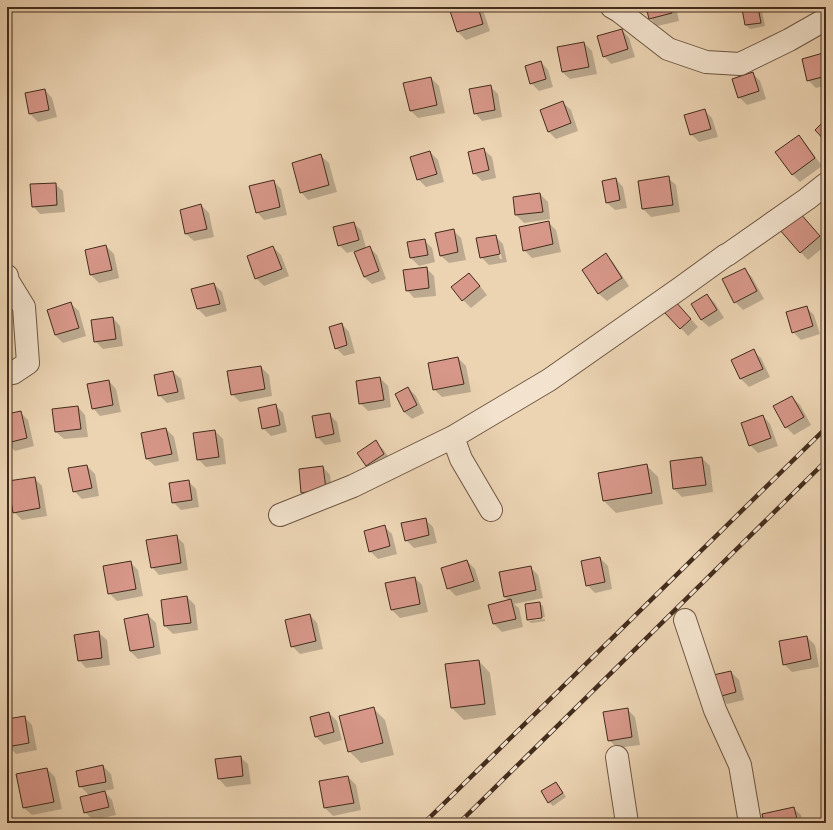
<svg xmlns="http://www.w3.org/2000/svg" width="833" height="830" font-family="'Old Standard TT',serif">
<rect width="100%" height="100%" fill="#ecd4b3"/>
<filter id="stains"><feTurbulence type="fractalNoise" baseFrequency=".005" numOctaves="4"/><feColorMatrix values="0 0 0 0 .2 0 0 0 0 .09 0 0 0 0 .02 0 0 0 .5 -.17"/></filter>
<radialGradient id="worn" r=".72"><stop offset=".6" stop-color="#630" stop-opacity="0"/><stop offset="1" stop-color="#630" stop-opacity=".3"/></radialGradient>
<!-- shadow -->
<path fill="#0003" fill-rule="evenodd" d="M 454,7 L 482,7 L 490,31 L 466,40 L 458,32 L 451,8 Z
M 647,7 L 676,7 L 679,21 L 657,26 L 650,18 Z
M 758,7 L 762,11 L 765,26 L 750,29 L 746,25 L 743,10 Z
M 770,7 L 786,7 L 786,9 L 773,12 Z
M 622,30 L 629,38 L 635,57 L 611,64 L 604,56 Z
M 584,43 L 592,51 L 597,74 L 570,79 L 562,72 Z
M 823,54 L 826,57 L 826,85 L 816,88 L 808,80 Z
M 541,62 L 548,70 L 553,87 L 539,91 L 531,83 Z
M 752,73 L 760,81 L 766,99 L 747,105 L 739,97 Z
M 431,78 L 439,86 L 445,113 L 418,118 L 410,110 Z
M 490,86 L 498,94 L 502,117 L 482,121 L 475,113 Z
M 45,90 L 52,98 L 57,117 L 38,122 L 30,114 Z
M 563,103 L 571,110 L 578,131 L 556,139 L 548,131 Z
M 704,110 L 712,118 L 718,137 L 699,142 L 691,134 Z
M 799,136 L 806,144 L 822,166 L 800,182 L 793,175 L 776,152 Z
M 484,150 L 492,157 L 496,178 L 482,181 L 474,173 Z
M 430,152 L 438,160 L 444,182 L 426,187 L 418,179 Z
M 321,156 L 329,163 L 337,192 L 308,200 L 301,192 Z
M 668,178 L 676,185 L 680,212 L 651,217 L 643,209 Z
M 616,179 L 623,187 L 627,208 L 615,210 L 607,203 Z
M 273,181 L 281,189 L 287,215 L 264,220 L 257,212 Z
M 55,184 L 63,191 L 65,212 L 40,214 L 33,206 Z
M 540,194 L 548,202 L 550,219 L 524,223 L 516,215 L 514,198 Z
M 201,205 L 209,213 L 214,237 L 194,241 L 186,234 Z
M 799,213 L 826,243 L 826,245 L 808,260 L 780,230 Z
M 548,222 L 556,230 L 561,252 L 532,258 L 524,250 Z
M 353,223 L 361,230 L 366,248 L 369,247 L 377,255 L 386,279 L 372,284 L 364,277 L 355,251 L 347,253 L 339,245 Z
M 453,230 L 461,238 L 466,260 L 449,263 L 441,256 Z
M 495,236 L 503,244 L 507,262 L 489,265 L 481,257 ZM 496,243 L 498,243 L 502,259 L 500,259 Z
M 424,240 L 432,248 L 435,262 L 419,266 L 411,258 Z
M 106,246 L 114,254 L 119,278 L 99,283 L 91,275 Z
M 273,247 L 281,255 L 289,276 L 264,286 L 256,278 Z
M 606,254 L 613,262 L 629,286 L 607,301 L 599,294 L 583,270 Z
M 426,268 L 434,276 L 436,296 L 414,298 L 407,290 Z
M 744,269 L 752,277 L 764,299 L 743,310 L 735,302 Z
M 469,274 L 477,282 L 487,295 L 471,308 L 463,300 Z
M 214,284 L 222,292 L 227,311 L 206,317 L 198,309 Z
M 707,295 L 715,303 L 724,318 L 709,327 L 701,320 Z
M 71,304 L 79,311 L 86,336 L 63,343 L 55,335 L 48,311 Z
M 806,307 L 814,315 L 820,334 L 801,340 L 793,332 Z
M 683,310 L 698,327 L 688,336 L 666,312 Z
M 113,318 L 120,326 L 123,346 L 103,349 L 95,341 Z
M 342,324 L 349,332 L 355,353 L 344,356 L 336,348 Z
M 753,351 L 761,358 L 770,377 L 749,387 L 741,379 L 732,361 Z
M 458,358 L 466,366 L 471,392 L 442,397 L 434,389 Z
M 261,367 L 269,375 L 272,396 L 240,402 L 232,394 Z
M 173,372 L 181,379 L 185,399 L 167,403 L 159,395 Z
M 380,378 L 388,386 L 391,407 L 368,411 L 360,403 Z
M 109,381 L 116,389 L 121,412 L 100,416 L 93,408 Z
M 408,388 L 416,396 L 424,413 L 412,419 L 404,412 Z
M 792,397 L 800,405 L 811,425 L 794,435 L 786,427 Z
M 275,405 L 283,413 L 287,432 L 271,436 L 263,428 Z
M 78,407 L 85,415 L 88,437 L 64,439 L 56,432 Z
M 20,412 L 28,420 L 34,446 L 15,451 L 7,443 L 7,415 Z
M 329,414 L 337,422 L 341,442 L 325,445 L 317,437 Z
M 763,416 L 770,424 L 778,446 L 758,453 L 750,445 Z
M 166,429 L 174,437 L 179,461 L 155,466 L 147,459 Z
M 215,431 L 223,439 L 226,464 L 206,467 L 198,459 Z
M 375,442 L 383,449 L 392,462 L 374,474 L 367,466 L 358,453 Z
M 702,458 L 710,466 L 713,492 L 682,497 L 674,489 Z
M 646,465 L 658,477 L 663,504 L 616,513 L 604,501 L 599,474 Z
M 87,466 L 95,474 L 99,496 L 82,499 L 74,491 Z
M 323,467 L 330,475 L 333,497 L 310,500 L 302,492 Z
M 34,478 L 42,486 L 47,516 L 22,520 L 14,512 Z
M 188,481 L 196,489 L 199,507 L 181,510 L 173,502 Z
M 425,519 L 433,527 L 437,543 L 414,548 L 406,540 Z
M 385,527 L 392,534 L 397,554 L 378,559 L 370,551 Z
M 176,536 L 184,544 L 188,570 L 159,575 L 152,567 Z
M 600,558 L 608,566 L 612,589 L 595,593 L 587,585 Z
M 467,561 L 475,569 L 481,589 L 456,596 L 448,588 Z
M 130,562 L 138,570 L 143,596 L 117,601 L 109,593 Z
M 530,567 L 538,575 L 543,598 L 514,604 L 519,608 L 523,627 L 502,632 L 494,624 L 489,606 L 509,601 L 505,597 Z
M 7,574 L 8,586 L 7,586 Z
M 415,578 L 422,585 L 428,612 L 400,618 L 392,610 Z
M 187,597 L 195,605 L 198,630 L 173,634 L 165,626 Z
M 539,603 L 543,606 L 545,617 L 529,619 L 529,621 L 545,619 L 545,621 L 531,623 L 528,620 Z
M 148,615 L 156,623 L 161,654 L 138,659 L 130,651 Z
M 310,615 L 317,623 L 323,649 L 300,654 L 292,646 Z
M 99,633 L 107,640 L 110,665 L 86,668 L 79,660 Z
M 807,637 L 815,645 L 819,667 L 792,672 L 784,664 Z
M 479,661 L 490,673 L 496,715 L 464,720 L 452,708 Z
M 7,663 L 11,671 L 7,673 Z
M 731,672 L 739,680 L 744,700 L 727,704 L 719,696 Z
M 373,708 L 385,720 L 394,755 L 361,763 L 349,751 Z
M 627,709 L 635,717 L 640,745 L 617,748 L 609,740 Z
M 329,713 L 337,721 L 342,740 L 324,745 L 316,737 Z
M 24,717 L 32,725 L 37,750 L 16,754 L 8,746 L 7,741 L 7,720 Z
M 240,757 L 248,764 L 251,784 L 226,787 L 219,779 Z
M 103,766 L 111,774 L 114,789 L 104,791 L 112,800 L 116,815 L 93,820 L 85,812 L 89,795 L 80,786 Z
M 47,769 L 55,777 L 62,809 L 32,815 L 24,808 Z
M 348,777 L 356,785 L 361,810 L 333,816 L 325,808 Z
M 556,783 L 559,786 L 566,797 L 553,806 L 549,802 Z
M 793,808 L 801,815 L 803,823 L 799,823 L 797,815 L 795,815 L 796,823 L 765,823 Z"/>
<!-- building -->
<path fill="#d79789" stroke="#432c1c" d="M 451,7 L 478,7 L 483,24 L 457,32 L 449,8 Z
M 646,7 L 671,7 L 672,13 L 649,19 Z
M 755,7 L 758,7 L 761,23 L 745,25 L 742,9 Z
M 622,29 L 628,49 L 603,57 L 597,36 Z
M 584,42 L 589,67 L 562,72 L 557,47 Z
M 823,53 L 826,63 L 826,76 L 807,81 L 802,59 Z
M 541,61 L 546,79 L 530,84 L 525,66 Z
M 753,72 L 759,91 L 738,98 L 732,79 Z
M 431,77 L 437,105 L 410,111 L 403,83 Z
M 491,85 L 495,110 L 474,114 L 469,89 Z
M 45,89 L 49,110 L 29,114 L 25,93 Z
M 563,101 L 571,123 L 548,132 L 540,110 Z
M 705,109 L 711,129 L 690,135 L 684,115 Z
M 826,119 L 826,142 L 815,130 Z
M 799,135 L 815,158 L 792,175 L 775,152 Z
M 484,148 L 489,170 L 473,174 L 468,152 Z
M 430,151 L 437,174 L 417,180 L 410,157 Z
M 321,154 L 329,185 L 300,193 L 292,163 Z
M 669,176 L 673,205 L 642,209 L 638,181 Z
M 616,178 L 620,200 L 606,203 L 602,181 Z
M 274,180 L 280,207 L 256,213 L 249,186 Z
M 56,183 L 57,205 L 32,207 L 30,184 Z
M 540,193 L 543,212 L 515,215 L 513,197 Z
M 201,204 L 207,229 L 185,234 L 180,210 Z
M 799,212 L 820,236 L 800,253 L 779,229 Z
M 549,221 L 553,244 L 523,251 L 519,227 Z
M 354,222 L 359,240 L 338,246 L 333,227 Z
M 454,229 L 458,252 L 440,256 L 435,233 Z
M 496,235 L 500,254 L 480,258 L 476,238 Z
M 425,239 L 428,255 L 410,258 L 407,242 Z
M 106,245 L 112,270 L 90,275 L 85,250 Z
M 273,246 L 282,269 L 255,279 L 247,256 Z
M 370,246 L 379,271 L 364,277 L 354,252 Z
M 606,253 L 622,278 L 598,294 L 582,270 Z
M 427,267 L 429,288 L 406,291 L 403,270 Z
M 745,268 L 757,291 L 734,303 L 722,279 Z
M 469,273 L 480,286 L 462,301 L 451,287 Z
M 214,283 L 220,304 L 197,309 L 191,289 Z
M 707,294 L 717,310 L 701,320 L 691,304 Z
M 675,301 L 691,319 L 680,329 L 664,312 Z
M 71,302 L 79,328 L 55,335 L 47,310 Z
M 807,306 L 813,326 L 792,333 L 786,312 Z
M 113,317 L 116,339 L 94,342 L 91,320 Z
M 342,323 L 347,345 L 335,349 L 329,327 Z
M 754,349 L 763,369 L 740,379 L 731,360 Z
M 458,357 L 464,384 L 433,390 L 428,363 Z
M 261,366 L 265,389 L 231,395 L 227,371 Z
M 173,371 L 178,392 L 158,396 L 154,375 Z
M 380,377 L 384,400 L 359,404 L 356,381 Z
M 109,380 L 113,405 L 92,409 L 87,384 Z
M 408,387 L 417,405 L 404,412 L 395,394 Z
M 792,396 L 804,417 L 785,428 L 773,406 Z
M 276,404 L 280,425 L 262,429 L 258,408 Z
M 78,406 L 81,429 L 55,432 L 52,409 Z
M 21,411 L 27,438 L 7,443 L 7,414 Z
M 330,413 L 334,434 L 316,438 L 312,416 Z
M 763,415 L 771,438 L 749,446 L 741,423 Z
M 166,428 L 172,454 L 146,459 L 141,433 Z
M 215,430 L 219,457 L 197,460 L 193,433 Z
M 376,440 L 384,454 L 366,466 L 357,453 Z
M 702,457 L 706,485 L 673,489 L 670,461 Z
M 647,464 L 652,493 L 603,501 L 598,473 Z
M 87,465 L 92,488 L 73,492 L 68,468 Z
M 323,466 L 326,489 L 301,493 L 299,469 Z
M 35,477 L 40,508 L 13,513 L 8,481 Z
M 189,480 L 192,500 L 172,503 L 169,483 Z
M 426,518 L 429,535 L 405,541 L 401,523 Z
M 385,525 L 390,546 L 369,552 L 364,531 Z
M 177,535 L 181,563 L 151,568 L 146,540 Z
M 600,557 L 605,582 L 586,586 L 581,561 Z
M 467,560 L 474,581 L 447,589 L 441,568 Z
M 131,561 L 136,589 L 108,594 L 103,566 Z
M 531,566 L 536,590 L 504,597 L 499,572 Z
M 415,577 L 420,604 L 391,610 L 385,583 Z
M 187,596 L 191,623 L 164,626 L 161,600 Z
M 511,599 L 516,619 L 493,624 L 488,605 Z
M 540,602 L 542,618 L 527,620 L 525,604 Z
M 148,614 L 154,647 L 130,651 L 124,619 Z
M 310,614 L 316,641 L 291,647 L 285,620 Z
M 99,631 L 102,658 L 78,661 L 74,635 Z
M 807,636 L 811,659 L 783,665 L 779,641 Z
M 479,660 L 485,704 L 451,708 L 445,664 Z
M 731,671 L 736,692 L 718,697 L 713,675 Z
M 374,707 L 383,743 L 348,752 L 339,716 Z
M 628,708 L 632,737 L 608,741 L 603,712 Z
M 329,712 L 334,732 L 315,737 L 310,717 Z
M 25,716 L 29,743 L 7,747 L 7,719 Z
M 241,756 L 243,776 L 218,779 L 215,759 Z
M 103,765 L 106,782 L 79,787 L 76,771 Z
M 47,768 L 54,802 L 23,808 L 16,774 Z
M 348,776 L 354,803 L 324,808 L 319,781 Z
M 556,782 L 563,793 L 548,803 L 541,791 Z
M 105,791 L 109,807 L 84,813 L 80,797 Z
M 794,807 L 798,823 L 764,823 L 762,814 Z"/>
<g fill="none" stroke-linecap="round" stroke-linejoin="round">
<defs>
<path id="minor" d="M 612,7 L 619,11 L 668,49 L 706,62 L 740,64 L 789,40 L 826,19
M 7,276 L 8,281 L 24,307 L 28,363 L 13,373 L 7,374
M 491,510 L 461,459 L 453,437 L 549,380 L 679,289 L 726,255 L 727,255 L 807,199 L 826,184
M 280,515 L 353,486 L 453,437
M 685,620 L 715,710 L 740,765 L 750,823
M 617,757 L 627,823"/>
</defs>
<!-- minor casing -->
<use href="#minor" stroke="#6d5642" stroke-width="24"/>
<!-- minor -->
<use href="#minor" stroke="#f3e3ce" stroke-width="22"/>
<defs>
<path id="rail" d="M 424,823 L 826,428
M 459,823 L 826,461"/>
</defs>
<!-- rail casing -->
<use href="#rail" stroke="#432c1c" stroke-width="4.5"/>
<!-- rail -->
<use href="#rail" stroke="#f3e3ce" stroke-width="3" stroke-dasharray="9" stroke-linecap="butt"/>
</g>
<!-- margin -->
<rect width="833" height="830" fill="none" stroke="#ecd4b3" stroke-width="24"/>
<rect x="8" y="8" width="817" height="814" fill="none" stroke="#432c1c" stroke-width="2"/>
<rect x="12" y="12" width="809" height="806" fill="none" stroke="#432c1c"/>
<rect width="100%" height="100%" filter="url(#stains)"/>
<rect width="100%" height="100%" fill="url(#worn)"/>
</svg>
